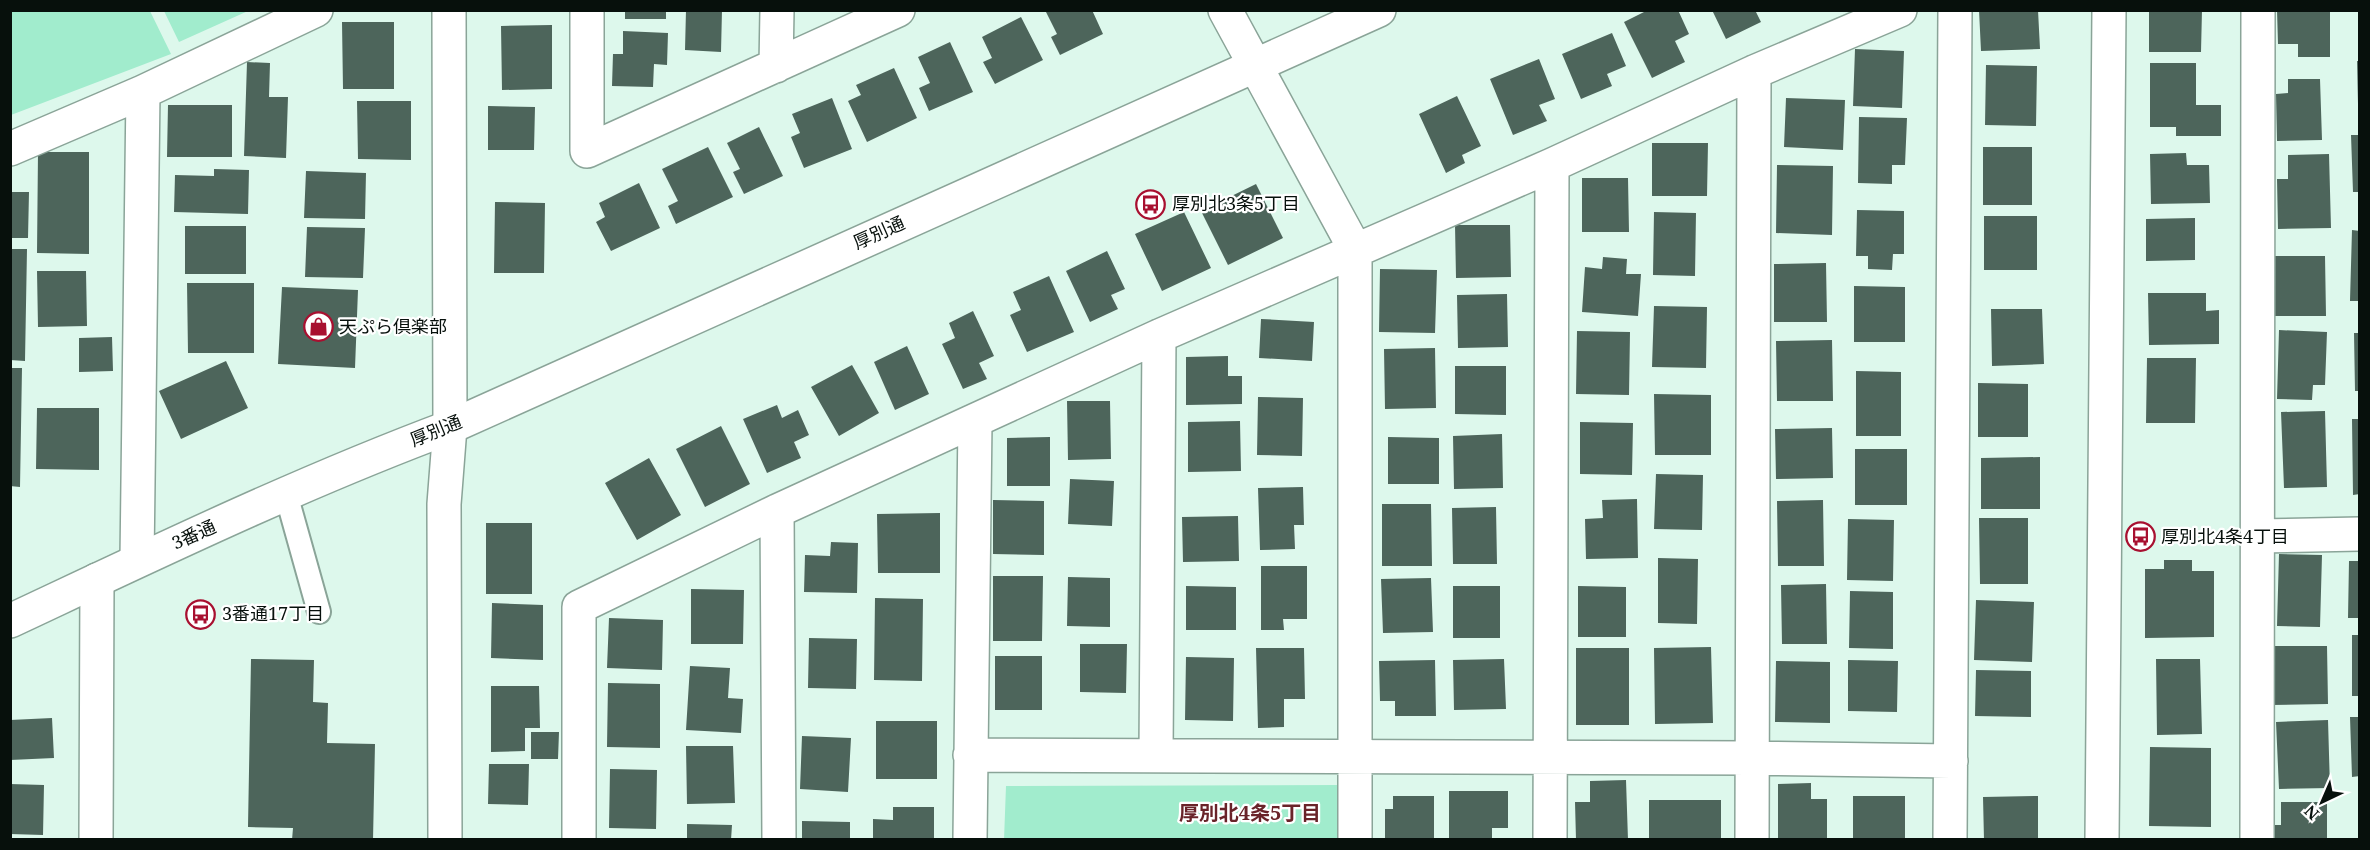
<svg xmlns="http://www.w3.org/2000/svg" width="2370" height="850" font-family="'Noto Serif','Noto Sans JP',serif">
<rect width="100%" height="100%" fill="#ddf8ec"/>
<!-- green -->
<path fill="#a1eccd" d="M 11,10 L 150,11 L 171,54 L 11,115 Z
M 164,11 L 248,11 L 179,42 Z
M 1340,785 L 1339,839 L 1004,840 L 1006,786 Z"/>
<!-- building -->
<path fill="#4d655b" d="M 625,10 L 666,10 L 666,19 L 625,19 Z
M 686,10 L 722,10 L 721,52 L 685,50 Z
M 1045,10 L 1092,10 L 1103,34 L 1060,55 L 1051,37 L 1057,34 Z
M 1648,10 L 1678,10 L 1689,34 L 1675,41 L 1685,62 L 1652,78 L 1624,22 Z
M 1712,10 L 1755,10 L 1761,22 L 1726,39 Z
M 1979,10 L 2038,10 L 2040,49 L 1981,51 Z
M 2149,10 L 2202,10 L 2201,52 L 2149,52 Z
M 2277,10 L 2330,10 L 2330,57 L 2298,57 L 2298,44 L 2278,44 Z
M 1021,17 L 1043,60 L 995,84 L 983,62 L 992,58 L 982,37 Z
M 342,22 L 394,22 L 394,89 L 343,89 Z
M 552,25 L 552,89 L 502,90 L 501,26 Z
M 623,31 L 668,33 L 667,65 L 654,64 L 653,87 L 612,86 L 613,54 L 623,54 Z
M 1612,33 L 1626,66 L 1607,74 L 1612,86 L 1581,99 L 1562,54 Z
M 950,42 L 973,92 L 929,111 L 919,88 L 930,83 L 918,57 Z
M 1855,49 L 1904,51 L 1902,108 L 1853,106 Z
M 1539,59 L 1555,99 L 1539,105 L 1547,121 L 1513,135 L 1490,79 Z
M 2357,61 L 2360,61 L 2360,103 L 2358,104 Z
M 247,62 L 270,63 L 269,97 L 288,97 L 286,158 L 244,156 Z
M 2150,63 L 2196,63 L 2196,105 L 2221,105 L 2221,136 L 2176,136 L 2176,127 L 2150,127 Z
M 1986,65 L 2037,66 L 2036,126 L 1985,125 Z
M 894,68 L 917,118 L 867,142 L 848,101 L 861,95 L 856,85 Z
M 2288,79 L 2320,79 L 2322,140 L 2277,141 L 2276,94 L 2288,93 Z
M 1457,96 L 1481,146 L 1462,155 L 1465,163 L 1446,173 L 1419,114 Z
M 832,98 L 852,149 L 804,168 L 791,137 L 800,133 L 792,114 Z
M 1786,98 L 1845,100 L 1843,150 L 1784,147 Z
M 357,101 L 411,101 L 411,160 L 358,159 Z
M 168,105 L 232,105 L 232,157 L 167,157 Z
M 488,106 L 535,107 L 534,150 L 488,150 Z
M 1859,117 L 1907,118 L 1905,165 L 1892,165 L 1892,184 L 1858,183 Z
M 759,127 L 783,176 L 744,194 L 733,172 L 740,169 L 727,143 Z
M 2351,135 L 2360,135 L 2360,192 L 2353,192 Z
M 1652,143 L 1708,143 L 1707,196 L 1652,196 Z
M 708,147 L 733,197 L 676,224 L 668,206 L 678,201 L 662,169 Z
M 1983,147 L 2032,147 L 2032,205 L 1983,205 Z
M 38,152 L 89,152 L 89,254 L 37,253 Z
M 2186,153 L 2187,165 L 2209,165 L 2210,203 L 2151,204 L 2150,154 Z
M 2329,154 L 2331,228 L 2278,229 L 2277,179 L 2288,179 L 2288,155 Z
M 1777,165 L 1833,166 L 1832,235 L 1776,233 Z
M 214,169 L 249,170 L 248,214 L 174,212 L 175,175 L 214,176 Z
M 306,171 L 366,173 L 365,219 L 304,218 Z
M 1582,178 L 1628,178 L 1629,232 L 1582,232 Z
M 639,183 L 660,228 L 611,251 L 596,222 L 605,217 L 599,203 Z
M 1256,184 L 1283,238 L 1228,265 L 1201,211 Z
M 10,192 L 29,192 L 28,238 L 10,238 Z
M 495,202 L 545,203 L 544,273 L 494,273 Z
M 1857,210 L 1904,211 L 1904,254 L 1893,254 L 1892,270 L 1868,269 L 1868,256 L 1856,256 Z
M 1184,212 L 1211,268 L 1162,291 L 1135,234 Z
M 1654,212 L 1696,213 L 1695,276 L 1653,275 Z
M 1984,216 L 2037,216 L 2037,270 L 1984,270 Z
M 2195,218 L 2195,260 L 2146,261 L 2146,219 Z
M 1455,225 L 1510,225 L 1511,277 L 1456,278 Z
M 185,226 L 246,226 L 246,274 L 185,274 Z
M 307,227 L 365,228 L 363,278 L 305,277 Z
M 2352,230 L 2360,231 L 2360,301 L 2350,301 Z
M 10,249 L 27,249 L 25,361 L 10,360 Z
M 1107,251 L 1125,289 L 1111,295 L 1118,309 L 1090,322 L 1066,271 Z
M 2274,256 L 2325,256 L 2326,316 L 2274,316 Z
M 1603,257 L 1627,259 L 1626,274 L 1641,274 L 1638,316 L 1582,312 L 1585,267 L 1602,269 Z
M 1826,263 L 1827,322 L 1774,322 L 1774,264 Z
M 1380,269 L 1437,270 L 1435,333 L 1379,332 Z
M 37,271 L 86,271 L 87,326 L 38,327 Z
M 1049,276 L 1074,332 L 1027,352 L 1010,315 L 1021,310 L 1013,292 Z
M 187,283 L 254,283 L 254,353 L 188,353 Z
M 1854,286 L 1905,287 L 1905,342 L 1854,342 Z
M 282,287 L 358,290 L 355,368 L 278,364 Z
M 2148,293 L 2206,293 L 2206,311 L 2219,310 L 2219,344 L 2149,345 Z
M 1507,294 L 1508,347 L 1458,348 L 1457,295 Z
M 1654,306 L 1707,307 L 1706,368 L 1652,367 Z
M 1991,309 L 2042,309 L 2044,364 L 1992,366 Z
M 973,311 L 994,356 L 979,363 L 987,379 L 963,389 L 942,344 L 955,338 L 949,323 Z
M 1261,319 L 1314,322 L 1312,361 L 1259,358 Z
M 2279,330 L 2327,332 L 2325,385 L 2313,385 L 2312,400 L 2277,399 Z
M 1577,331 L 1630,332 L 1629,395 L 1576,394 Z
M 2354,333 L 2360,333 L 2360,391 L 2355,391 Z
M 112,337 L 113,371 L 79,372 L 79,338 Z
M 1832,340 L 1833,401 L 1777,401 L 1776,341 Z
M 907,346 L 929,394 L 895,410 L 874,362 Z
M 1435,348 L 1436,408 L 1385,409 L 1384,349 Z
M 1228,356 L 1228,376 L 1242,376 L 1242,404 L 1186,405 L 1186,357 Z
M 2147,358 L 2196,358 L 2195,423 L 2146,423 Z
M 226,361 L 248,408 L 181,439 L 159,391 Z
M 852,365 L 879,413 L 839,436 L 811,387 Z
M 1455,366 L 1506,366 L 1506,415 L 1455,414 Z
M 10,368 L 22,368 L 20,487 L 10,486 Z
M 1856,371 L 1901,372 L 1901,436 L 1856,436 Z
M 1978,383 L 2028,384 L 2028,437 L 1978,437 Z
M 1654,394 L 1711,395 L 1711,455 L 1655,455 Z
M 1258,397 L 1303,398 L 1302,456 L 1257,455 Z
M 1067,401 L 1110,401 L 1111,459 L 1068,460 Z
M 777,405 L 782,418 L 798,410 L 809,435 L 794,442 L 801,458 L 767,473 L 743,419 Z
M 37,408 L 99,408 L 99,470 L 36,469 Z
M 2325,411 L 2327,487 L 2284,488 L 2281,412 Z
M 2352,419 L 2360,419 L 2360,494 L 2353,495 Z
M 1240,421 L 1241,471 L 1188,472 L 1188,422 Z
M 1580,422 L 1633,423 L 1632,475 L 1580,474 Z
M 721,426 L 750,484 L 705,507 L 676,449 Z
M 1832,428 L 1833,478 L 1776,479 L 1775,429 Z
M 1502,434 L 1503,488 L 1454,489 L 1453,436 Z
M 1050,437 L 1050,486 L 1007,486 L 1007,438 Z
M 1388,437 L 1439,438 L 1439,484 L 1388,484 Z
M 1855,449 L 1907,449 L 1907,505 L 1855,505 Z
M 2040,457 L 2040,509 L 1981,509 L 1981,458 Z
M 649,458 L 681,515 L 637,540 L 605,483 Z
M 1656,474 L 1703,475 L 1702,530 L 1654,529 Z
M 1070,479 L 1114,481 L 1112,526 L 1068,524 Z
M 1303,487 L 1304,525 L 1294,525 L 1295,549 L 1260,550 L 1258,488 Z
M 1637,499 L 1638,558 L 1586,559 L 1585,519 L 1603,518 L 1602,500 Z
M 993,500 L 1044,501 L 1044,555 L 993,554 Z
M 1823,500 L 1824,566 L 1778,566 L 1777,501 Z
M 1382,504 L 1431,504 L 1432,566 L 1382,566 Z
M 1496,507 L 1497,564 L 1453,564 L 1452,508 Z
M 940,513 L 940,573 L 878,573 L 877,514 Z
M 1238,516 L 1239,561 L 1183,562 L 1182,517 Z
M 1979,518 L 2028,518 L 2028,584 L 1980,584 Z
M 1848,519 L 1894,520 L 1893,581 L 1847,580 Z
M 486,523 L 532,523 L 532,594 L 486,594 Z
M 831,542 L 858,543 L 857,593 L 804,592 L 805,555 L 830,556 Z
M 2279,554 L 2322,555 L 2320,627 L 2277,626 Z
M 1658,558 L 1698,559 L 1697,624 L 1658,623 Z
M 2164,560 L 2192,560 L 2192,571 L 2214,571 L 2214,637 L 2145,638 L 2145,569 L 2164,569 Z
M 2349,561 L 2360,561 L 2360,618 L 2348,618 Z
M 1261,566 L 1307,566 L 1307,619 L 1283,619 L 1284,630 L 1261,630 Z
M 993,576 L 1043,576 L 1042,641 L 993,641 Z
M 1068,577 L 1110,578 L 1110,627 L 1067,626 Z
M 1431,578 L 1433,632 L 1383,633 L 1381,579 Z
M 1826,584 L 1827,644 L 1782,644 L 1781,585 Z
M 1186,586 L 1236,587 L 1236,630 L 1186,630 Z
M 1453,586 L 1500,586 L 1500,638 L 1453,638 Z
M 1578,586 L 1626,587 L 1626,637 L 1578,637 Z
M 691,589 L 744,590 L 743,644 L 691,644 Z
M 1850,591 L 1893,592 L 1893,649 L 1849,648 Z
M 875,598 L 923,599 L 922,681 L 874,680 Z
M 1976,600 L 2034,602 L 2032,662 L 1974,660 Z
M 492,603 L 543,605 L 543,660 L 491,658 Z
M 609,618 L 663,620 L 662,670 L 607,668 Z
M 2352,635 L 2360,635 L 2360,696 L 2352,696 Z
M 809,638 L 857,639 L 856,689 L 808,688 Z
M 1080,644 L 1127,644 L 1126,693 L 1080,692 Z
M 2270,646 L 2327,646 L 2328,704 L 2271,705 Z
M 1711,647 L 1713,723 L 1655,724 L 1654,648 Z
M 1256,648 L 1304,648 L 1305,699 L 1284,699 L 1284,727 L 1258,728 Z
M 1576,648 L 1629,648 L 1629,725 L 1576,725 Z
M 995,656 L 1042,656 L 1042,710 L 995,710 Z
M 1186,657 L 1234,658 L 1233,721 L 1185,720 Z
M 251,659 L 314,660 L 313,702 L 328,703 L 327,743 L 375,744 L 373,840 L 292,840 L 293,828 L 248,827 Z
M 1504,659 L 1506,709 L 1454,710 L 1453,660 Z
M 2156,659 L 2200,659 L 2202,734 L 2157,735 Z
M 1435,660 L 1436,716 L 1395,716 L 1395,701 L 1380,701 L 1379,661 Z
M 1848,660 L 1898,661 L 1897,712 L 1848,711 Z
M 1776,661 L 1830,662 L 1830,723 L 1775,722 Z
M 690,666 L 730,668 L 728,698 L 743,699 L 741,733 L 686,730 Z
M 1976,670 L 2031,671 L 2031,717 L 1975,716 Z
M 608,683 L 660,684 L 660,748 L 607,747 Z
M 491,686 L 539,686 L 540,728 L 525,728 L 525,751 L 491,752 Z
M 2350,717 L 2360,717 L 2360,776 L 2352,777 Z
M 52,718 L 54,758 L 10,760 L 10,720 Z
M 2328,720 L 2330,788 L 2279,789 L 2276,722 Z
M 876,721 L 937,721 L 937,779 L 876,779 Z
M 531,732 L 559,732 L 558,759 L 531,759 Z
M 802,736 L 851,738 L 848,792 L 800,789 Z
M 686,746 L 733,746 L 735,803 L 687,804 Z
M 2150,747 L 2211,748 L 2211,827 L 2149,826 Z
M 489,764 L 529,764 L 528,805 L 488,804 Z
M 610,769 L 657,770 L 656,829 L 609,828 Z
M 1626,780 L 1628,840 L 1576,840 L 1575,802 L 1590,802 L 1590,781 Z
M 1811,783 L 1811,799 L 1827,799 L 1827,840 L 1778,840 L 1778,784 Z
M 10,784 L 44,785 L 43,835 L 10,834 Z
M 1449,791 L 1508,791 L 1508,828 L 1492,828 L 1492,840 L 1449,840 Z
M 1393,796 L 1434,796 L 1434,840 L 1385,840 L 1385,809 L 1393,809 Z
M 1853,796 L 1905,796 L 1905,840 L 1853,840 Z
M 2038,796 L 2038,840 L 1984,840 L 1983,797 Z
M 1649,800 L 1721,800 L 1721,840 L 1649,840 Z
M 2281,802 L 2327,802 L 2327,840 L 2270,840 L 2270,825 L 2281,825 Z
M 893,807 L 934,807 L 934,840 L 873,840 L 873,819 L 893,820 Z
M 802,821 L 850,822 L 850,840 L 802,840 Z
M 687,824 L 732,825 L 731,840 L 687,840 Z"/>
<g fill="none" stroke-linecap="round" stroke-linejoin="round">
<defs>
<path id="service" d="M 286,494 L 319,612"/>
<path id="minor" d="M 587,10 L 587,151 L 898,10
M 1225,10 L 1355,249 L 1355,840
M 776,66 L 777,10
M 10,149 L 143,92 L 316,10
M 777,511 L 779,840
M 2257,536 L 2360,534
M 137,560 L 143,92
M 1156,754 L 1159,336
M 970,755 L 1752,758 L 1951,761
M 96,840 L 97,580
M 445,840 L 444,504 L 450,427 L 449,10
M 579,840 L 579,607 L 777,511 L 1159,336 L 1552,165 L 1754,72 L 1900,10
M 970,840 L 975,421
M 1550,840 L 1552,165
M 1752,840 L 1754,72
M 1950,840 L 1955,10
M 2257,840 L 2258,10"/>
<path id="tertiary" d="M 2102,840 L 2109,10"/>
<path id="secondary" d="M 10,621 C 155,553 300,483 450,427 L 1379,10"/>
</defs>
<!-- service casing -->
<use href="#service" stroke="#8aa498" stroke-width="26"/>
<!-- minor casing -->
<use href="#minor" stroke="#8aa498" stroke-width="36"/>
<!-- tertiary casing -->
<use href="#tertiary" stroke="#8aa498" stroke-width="36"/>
<!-- secondary casing -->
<use href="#secondary" stroke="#8aa498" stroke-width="36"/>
<!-- service -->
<use href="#service" stroke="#fff" stroke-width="22"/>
<!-- minor -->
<use href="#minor" stroke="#fff" stroke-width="33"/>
<!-- tertiary -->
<use href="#tertiary" stroke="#fff" stroke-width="33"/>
<!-- secondary -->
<use href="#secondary" stroke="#fff" stroke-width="33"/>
</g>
<!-- icons -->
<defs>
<symbol id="bus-ring" viewBox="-11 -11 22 22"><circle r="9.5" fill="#fff" stroke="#a81030" stroke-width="1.5"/><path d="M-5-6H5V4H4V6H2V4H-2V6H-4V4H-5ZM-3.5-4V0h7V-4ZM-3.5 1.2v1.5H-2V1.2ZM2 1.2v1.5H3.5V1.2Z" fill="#a81030"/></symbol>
<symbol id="shop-ring" viewBox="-11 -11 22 22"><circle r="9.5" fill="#fff" stroke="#a81030" stroke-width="1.5"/><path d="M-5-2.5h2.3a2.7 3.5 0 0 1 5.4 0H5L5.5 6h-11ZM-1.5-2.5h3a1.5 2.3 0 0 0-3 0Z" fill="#a81030"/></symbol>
</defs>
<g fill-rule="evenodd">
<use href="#bus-ring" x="1134" y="188" width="33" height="33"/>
<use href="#shop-ring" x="302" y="310" width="33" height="33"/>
<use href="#bus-ring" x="2124" y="520" width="33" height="33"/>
<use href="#bus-ring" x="184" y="598" width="33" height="33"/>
</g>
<g text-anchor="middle" stroke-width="4.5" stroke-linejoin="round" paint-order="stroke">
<!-- poi labels -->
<g font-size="18" fill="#07100c" stroke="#fff" text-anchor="start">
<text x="1172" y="210">厚別北3条5丁目</text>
<text x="339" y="333">天ぷら倶楽部</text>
<text x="2161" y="543">厚別北4条4丁目</text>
<text x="222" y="620">3番通17丁目</text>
</g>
<!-- street labels -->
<g font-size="18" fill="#07100c" stroke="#fff">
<text transform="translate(879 233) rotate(-24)" y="6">厚別通</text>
<text transform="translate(436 431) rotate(-22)" y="6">厚別通</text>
<text transform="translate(194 535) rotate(-24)" y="6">3番通</text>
</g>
<!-- neighbourhood labels -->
<g font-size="20" font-weight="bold" fill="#692329" stroke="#fff">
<text x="1250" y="820">厚別北4条5丁目</text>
</g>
</g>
<!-- border -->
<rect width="2370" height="850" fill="none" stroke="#07100c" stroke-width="24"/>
<!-- north arrow -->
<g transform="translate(2322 802) rotate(224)" stroke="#ffffff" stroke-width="4.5" paint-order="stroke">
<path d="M0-4.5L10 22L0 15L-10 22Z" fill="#07100c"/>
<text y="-9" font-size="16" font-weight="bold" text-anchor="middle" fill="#07100c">N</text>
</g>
</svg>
